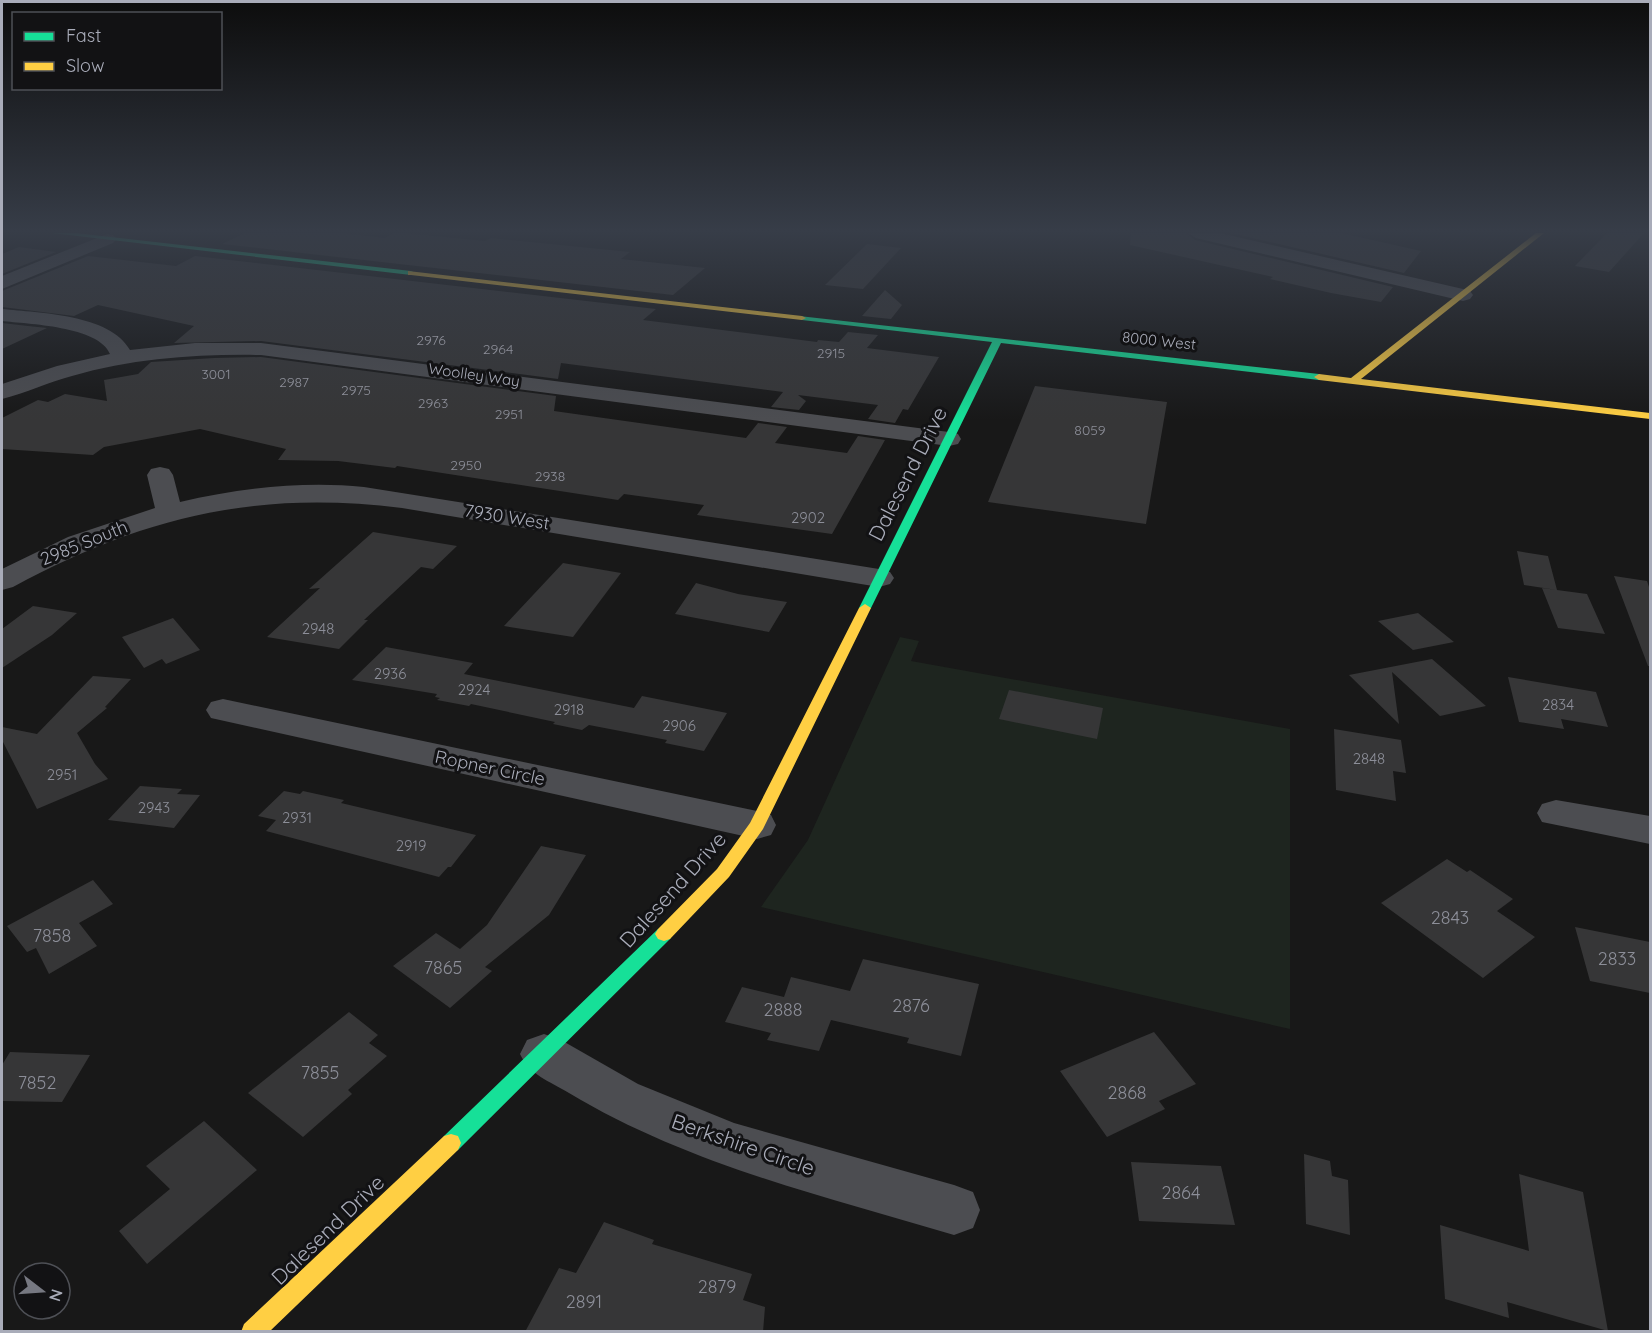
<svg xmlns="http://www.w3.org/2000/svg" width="1652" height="1333" font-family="Quicksand,sans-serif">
<rect width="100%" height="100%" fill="#181818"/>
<!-- green -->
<path fill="#1e251f" d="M 900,637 L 919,641 L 911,661 L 1290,729 L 1290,1029 L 761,907 L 808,840 Z"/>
<!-- building -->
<path fill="#363637" d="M 245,233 L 342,233 L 385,238 L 393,233 L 404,233 L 485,241 L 491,238 L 630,252 L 621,259 L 705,268 L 673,295 L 222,244 Z
M 1131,233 L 1186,233 L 1195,240 L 1393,287 L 1381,302 L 1331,293 L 1270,279 L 1273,277 L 1130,245 Z
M 1231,233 L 1341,233 L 1421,251 L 1404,273 Z
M 1607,233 L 1644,233 L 1609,272 L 1575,266 Z
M 867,244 L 901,248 L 863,289 L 825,285 Z
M 19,247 L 56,252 L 2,274 L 2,254 Z
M 88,256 L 176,266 L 195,256 L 656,309 L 643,320 L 817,342 L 818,340 L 839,342 L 848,332 L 878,335 L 867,348 L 939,357 L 908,410 L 903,409 L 895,423 L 868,419 L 878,405 L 798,395 L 806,401 L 799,410 L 771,407 L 783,392 L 561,363 L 558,379 L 261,341 L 174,343 L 194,326 L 98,305 L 74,316 L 2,307 L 2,291 Z
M 885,290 L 902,305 L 891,319 L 862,316 Z
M 2,323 L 28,326 L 47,328 L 2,349 Z
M 261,357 L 556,396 L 554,411 L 746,438 L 758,423 L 787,427 L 775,443 L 847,453 L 858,436 L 885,440 L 832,534 L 697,515 L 704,505 L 624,494 L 618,500 L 397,466 L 395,468 L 338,461 L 278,460 L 286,449 L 200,429 L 104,447 L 93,455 L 2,449 L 2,418 L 38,400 L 48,402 L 65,394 L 107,401 L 104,380 L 138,374 L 151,362 L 214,358 Z
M 1035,386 L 1167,402 L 1146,524 L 988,502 Z
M 373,532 L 457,546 L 433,569 L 421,567 L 364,620 L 368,620 L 339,649 L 267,637 L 320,588 L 309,589 Z
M 1517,551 L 1548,556 L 1557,590 L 1524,585 Z
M 563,563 L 621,573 L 573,637 L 504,626 Z
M 1614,576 L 1647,581 L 1650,590 L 1650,666 L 1648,666 Z
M 696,583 L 738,594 L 787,602 L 769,632 L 675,614 Z
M 1542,588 L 1587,594 L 1605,634 L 1558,628 Z
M 33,606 L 77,613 L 52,635 L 2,668 L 2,629 Z
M 1418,613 L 1454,642 L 1413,650 L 1378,621 Z
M 173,618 L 200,650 L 166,664 L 162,659 L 144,668 L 122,637 Z
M 386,647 L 473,663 L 464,674 L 634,708 L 642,696 L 727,713 L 704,751 L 665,743 L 667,740 L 589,725 L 582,730 L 553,724 L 555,722 L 471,704 L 469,706 L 437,700 L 440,698 L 435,697 L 437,694 L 352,680 Z
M 1432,659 L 1486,706 L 1440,716 L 1392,672 L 1399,724 L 1349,675 Z
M 93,676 L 131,679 L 105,707 L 107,708 L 77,733 L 95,764 L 108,779 L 37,809 L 2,740 L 2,727 L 37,734 Z
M 1508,677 L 1596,692 L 1608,727 L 1561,719 L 1564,729 L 1519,722 Z
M 1009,690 L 1103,708 L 1097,739 L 999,719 Z
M 1334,729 L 1401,740 L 1406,773 L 1393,771 L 1396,801 L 1336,790 Z
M 140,786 L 182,789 L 177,794 L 200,795 L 174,828 L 108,820 Z
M 284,791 L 300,794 L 303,791 L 344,800 L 341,803 L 476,835 L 451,867 L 448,867 L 439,877 L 266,831 L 276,820 L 258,816 Z
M 541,846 L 586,855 L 549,915 L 485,967 L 492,971 L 450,1008 L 393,966 L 436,933 L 460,949 L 487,925 Z
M 1447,859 L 1467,872 L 1470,870 L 1513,899 L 1497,911 L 1535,937 L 1483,978 L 1381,903 Z
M 93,880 L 113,904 L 79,923 L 97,946 L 49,974 L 36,948 L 27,952 L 7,926 Z
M 1575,927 L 1650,942 L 1650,993 L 1590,981 Z
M 863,959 L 979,984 L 961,1056 L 907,1043 L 909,1038 L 831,1020 L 819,1051 L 767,1040 L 771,1033 L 725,1022 L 742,987 L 784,997 L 791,977 L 850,991 Z
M 349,1012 L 378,1035 L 369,1043 L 387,1056 L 348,1090 L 352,1094 L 303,1137 L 248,1093 Z
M 1154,1032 L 1196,1084 L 1159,1101 L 1165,1109 L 1107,1137 L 1060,1071 Z
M 10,1052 L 90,1055 L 62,1102 L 2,1101 L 2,1065 Z
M 204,1121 L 257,1170 L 147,1264 L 119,1231 L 170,1189 L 146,1166 Z
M 1304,1154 L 1330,1161 L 1332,1176 L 1348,1180 L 1350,1235 L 1306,1224 Z
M 1131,1162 L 1221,1166 L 1235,1225 L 1139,1221 Z
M 1519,1174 L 1583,1192 L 1608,1331 L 1507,1302 L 1509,1318 L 1445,1299 L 1440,1225 L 1529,1251 Z
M 604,1222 L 654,1240 L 652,1244 L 752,1274 L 743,1300 L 765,1307 L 763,1332 L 525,1332 L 559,1268 L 576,1273 Z"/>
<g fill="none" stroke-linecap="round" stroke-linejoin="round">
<!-- street -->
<path fill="#4c4d51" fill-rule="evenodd" d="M 1188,233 L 1220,233 L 1463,289 L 1470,291 L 1473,295 L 1470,299 L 1463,301 L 1196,238 Z
M 107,234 L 113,235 L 116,239 L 113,243 L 2,289 L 2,276 Z
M 2,309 C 39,313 110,314 130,350 L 195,343 L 261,343 L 949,432 L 958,434 L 961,439 L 958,444 L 949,446 L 261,355 C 198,354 134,358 72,376 C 49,382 26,393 2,399 L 2,384 L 57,366 L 110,354 C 99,326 27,324 2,321 Z
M 160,467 L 169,469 L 173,475 L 180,502 C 240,488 303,481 364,487 L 879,569 L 890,572 L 894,578 L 890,584 L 879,587 L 402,508 C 254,490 143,517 13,587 L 2,590 L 2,569 L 68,537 L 155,508 L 147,475 L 151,469 Z
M 223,699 L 757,811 L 771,815 L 776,825 L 771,835 L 757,839 L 211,718 L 206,710 L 211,702 Z
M 1556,800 L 1650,816 L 1650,844 L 1542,822 L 1537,813 L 1542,804 Z
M 544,1034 L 561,1040 L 638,1084 L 734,1123 L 954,1185 L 973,1192 L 980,1210 L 973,1228 L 954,1235 C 823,1196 687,1164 569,1093 C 549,1081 530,1075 520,1054 L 527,1040 Z"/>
<!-- fast -->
<path fill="#16e098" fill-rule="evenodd" d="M 52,233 L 76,233 L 411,271 L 415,273 L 411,275 Z
M 799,316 L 1319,374 L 1324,377 L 1319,380 L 1001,343 L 871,608 L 865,612 L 859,608 L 992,342 L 802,320 L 798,318 Z
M 664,927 L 670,929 L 673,934 L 670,939 L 458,1150 L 451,1152 L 444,1150 L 441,1143 L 444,1136 L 658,929 Z"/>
<!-- slow -->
<path fill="#ffcf43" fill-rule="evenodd" d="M 1536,233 L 1544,233 L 1361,379 L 1650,413 L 1650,419 L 1319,380 L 1314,377 L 1319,374 L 1351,378 Z
M 408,271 L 802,316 L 806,318 L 802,320 L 411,275 L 408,275 Z
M 865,604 L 871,608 L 763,829 L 729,877 L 670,939 L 664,941 L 658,939 L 655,934 L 658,929 L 717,869 L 750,823 L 859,608 Z
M 451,1134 L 458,1136 L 461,1143 L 458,1150 L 269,1332 L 241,1332 L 244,1324 L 444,1136 Z"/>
</g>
<!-- sky -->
<linearGradient id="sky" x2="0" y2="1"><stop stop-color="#0d0d0d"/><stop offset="0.55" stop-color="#373d48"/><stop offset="1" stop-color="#373d48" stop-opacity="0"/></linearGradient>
<rect width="1652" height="420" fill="url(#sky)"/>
<g text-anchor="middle" stroke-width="6" stroke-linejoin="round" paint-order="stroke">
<!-- far-number labels -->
<g font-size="14" fill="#8c8e98">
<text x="431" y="345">2976</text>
<text x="498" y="354">2964</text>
<text x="831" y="358">2915</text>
<text x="216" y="379">3001</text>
<text x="294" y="387">2987</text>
<text x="356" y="395">2975</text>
<text x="433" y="408">2963</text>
<text x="509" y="419">2951</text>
<text x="1090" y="435">8059</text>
<text x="466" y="470">2950</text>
<text x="550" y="481">2938</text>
</g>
<!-- far-street labels -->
<g font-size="15" fill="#a9acb9" stroke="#121214">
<text transform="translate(1159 341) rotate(6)" y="5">8000 West</text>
<text transform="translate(474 375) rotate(8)" y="5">Woolley Way</text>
</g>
<!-- number labels -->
<g font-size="15" fill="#8c8e98">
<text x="808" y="523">2902</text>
<text x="318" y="634">2948</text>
<text x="390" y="679">2936</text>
<text x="474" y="695">2924</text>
<text x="1558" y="710">2834</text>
<text x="569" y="715">2918</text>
<text x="679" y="731">2906</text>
<text x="1369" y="764">2848</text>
<text x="62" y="780">2951</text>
<text x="154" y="813">2943</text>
<text x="297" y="823">2931</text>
<text x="411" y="851">2919</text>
</g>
<!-- street labels -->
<g font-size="18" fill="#a9acb9" stroke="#121214">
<text transform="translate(507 517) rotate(9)" y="6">7930 West</text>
<text transform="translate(84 543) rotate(-22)" y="6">2985 South</text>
<text transform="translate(490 768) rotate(12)" y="6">Ropner Circle</text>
</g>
<!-- near-number labels -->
<g font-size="18" fill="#8c8e98">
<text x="1450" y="924">2843</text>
<text x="52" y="942">7858</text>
<text x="1617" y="965">2833</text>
<text x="443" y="974">7865</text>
<text x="911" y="1012">2876</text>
<text x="783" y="1016">2888</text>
<text x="320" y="1079">7855</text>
<text x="37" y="1089">7852</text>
<text x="1127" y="1099">2868</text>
<text x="1181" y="1199">2864</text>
<text x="717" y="1293">2879</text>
<text x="584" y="1308">2891</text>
</g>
<!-- near-street labels -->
<g font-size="21" fill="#a9acb9" stroke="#121214">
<text transform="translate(908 474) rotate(-63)" y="7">Dalesend Drive</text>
<text transform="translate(673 890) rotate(-48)" y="7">Dalesend Drive</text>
<text transform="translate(743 1145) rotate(19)" y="7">Berkshire Circle</text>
<text transform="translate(328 1230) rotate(-44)" y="7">Dalesend Drive</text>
</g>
</g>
<!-- border -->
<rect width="1652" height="1333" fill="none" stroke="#a9acb9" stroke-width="6"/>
<!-- legend -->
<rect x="12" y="12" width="210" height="78" fill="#121214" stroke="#4e5056" stroke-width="1.5"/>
<rect x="24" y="32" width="30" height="9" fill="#16e098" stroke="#4e5056" stroke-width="1.5"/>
<text x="66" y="42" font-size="18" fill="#a9acb9">Fast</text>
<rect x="24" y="62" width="30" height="9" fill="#ffcf43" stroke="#4e5056" stroke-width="1.5"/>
<text x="66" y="72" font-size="18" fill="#a9acb9">Slow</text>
<!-- north arrow -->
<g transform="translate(42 1291) rotate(107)"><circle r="28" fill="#121214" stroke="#4e5056" stroke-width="1.5"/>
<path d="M0-4.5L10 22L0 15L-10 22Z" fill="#767881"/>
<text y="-9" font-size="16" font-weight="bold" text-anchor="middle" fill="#a9acb9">N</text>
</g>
</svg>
